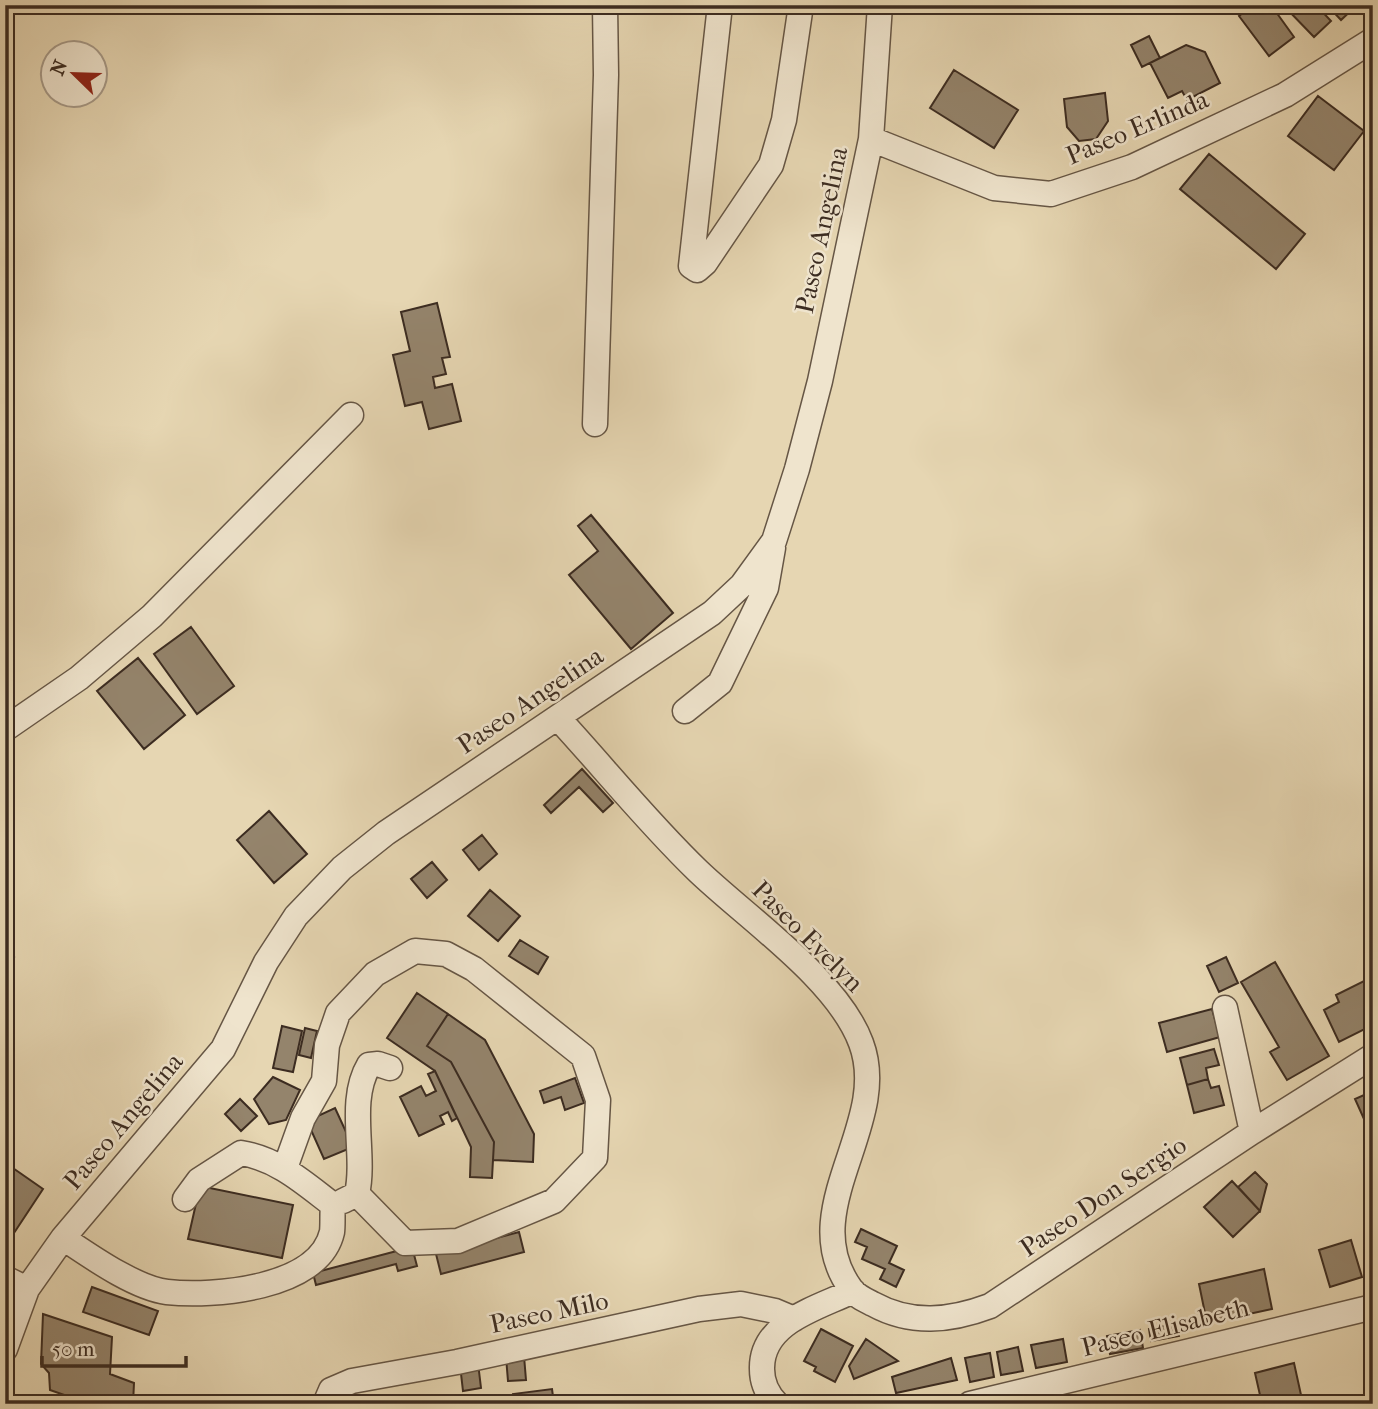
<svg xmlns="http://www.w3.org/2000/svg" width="1378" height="1409" font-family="'IM FELL French Canon',serif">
<rect width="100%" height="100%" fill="#e6d6b2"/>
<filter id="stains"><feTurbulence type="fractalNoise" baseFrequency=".00286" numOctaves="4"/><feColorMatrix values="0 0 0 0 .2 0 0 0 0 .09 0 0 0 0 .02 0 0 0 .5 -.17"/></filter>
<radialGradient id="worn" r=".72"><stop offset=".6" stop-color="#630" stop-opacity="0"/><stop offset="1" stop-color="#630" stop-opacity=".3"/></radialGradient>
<!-- building -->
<path fill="#94846c" stroke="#3c2c21" stroke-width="2" d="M 1253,5 L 1271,5 L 1294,37 L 1269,56 L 1239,16 Z
M 1283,5 L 1316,5 L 1331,21 L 1314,37 Z
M 1327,5 L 1357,5 L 1341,20 Z
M 1149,36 L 1160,58 L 1142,67 L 1131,45 Z
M 1186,45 L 1205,52 L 1220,83 L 1187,100 L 1182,91 L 1168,98 L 1150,63 Z
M 954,70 L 1018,110 L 994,148 L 930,108 Z
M 1105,93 L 1108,121 L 1096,139 L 1079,141 L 1067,127 L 1064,99 Z
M 1318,96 L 1364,131 L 1334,170 L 1288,136 Z
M 1209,154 L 1305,234 L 1276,269 L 1180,189 Z
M 437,303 L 450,357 L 442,358 L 446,374 L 433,377 L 435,388 L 452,384 L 461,421 L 429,429 L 422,402 L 405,406 L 393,355 L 410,351 L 401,312 Z
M 591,515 L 673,613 L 631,649 L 569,575 L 598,551 L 578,526 Z
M 191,627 L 234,686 L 197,714 L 154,654 Z
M 138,658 L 185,715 L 144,749 L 97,691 Z
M 582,769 L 613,803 L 603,812 L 579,787 L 551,813 L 544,805 Z
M 269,811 L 307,854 L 274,883 L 237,840 Z
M 482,835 L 497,854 L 479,870 L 463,850 Z
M 432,862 L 447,880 L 427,898 L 411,879 Z
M 490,890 L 520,916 L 498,941 L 468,916 Z
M 520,940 L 548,957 L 538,974 L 509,956 Z
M 5,948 L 14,957 L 5,967 Z
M 1226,957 L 1238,983 L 1219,992 L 1207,966 Z
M 1275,962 L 1329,1056 L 1287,1080 L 1270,1052 L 1279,1047 L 1241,982 Z
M 1368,979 L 1373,989 L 1373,1025 L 1339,1042 L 1324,1010 L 1339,1002 L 1336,995 Z
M 417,993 L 448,1014 L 427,1046 L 451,1062 L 494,1142 L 492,1178 L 470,1177 L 471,1147 L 435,1071 L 387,1038 Z
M 1212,1009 L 1220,1037 L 1167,1052 L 1159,1023 Z
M 448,1014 L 485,1040 L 534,1134 L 533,1162 L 493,1160 L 494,1142 L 451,1062 L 427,1046 Z
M 282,1026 L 302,1031 L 293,1072 L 273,1068 Z
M 305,1028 L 317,1031 L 311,1058 L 299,1055 Z
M 1214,1049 L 1219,1065 L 1206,1068 L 1208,1079 L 1187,1085 L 1180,1058 Z
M 435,1071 L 457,1118 L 452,1121 L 448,1112 L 440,1116 L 444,1124 L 419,1136 L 400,1097 L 421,1086 L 426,1096 L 436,1091 L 428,1074 Z
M 273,1077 L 300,1090 L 286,1120 L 269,1124 L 254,1099 Z
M 575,1078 L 584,1103 L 565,1110 L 561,1097 L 544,1103 L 540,1091 Z
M 1208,1079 L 1211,1088 L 1219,1086 L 1224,1105 L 1194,1113 L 1187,1085 Z
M 1373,1091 L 1373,1139 L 1355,1099 Z
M 240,1099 L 257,1116 L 241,1131 L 225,1114 Z
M 335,1108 L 353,1147 L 324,1159 L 307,1121 Z
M 10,1166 L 43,1189 L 14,1233 L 5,1228 L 5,1173 Z
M 1255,1172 L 1267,1184 L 1260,1211 L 1238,1187 Z
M 1232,1181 L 1260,1211 L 1233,1237 L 1204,1207 Z
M 200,1186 L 293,1205 L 282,1258 L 188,1239 Z
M 861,1229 L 897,1246 L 889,1263 L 904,1270 L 896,1287 L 880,1279 L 885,1269 L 862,1259 L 867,1247 L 855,1242 Z
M 519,1232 L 524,1252 L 441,1274 L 436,1254 Z
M 1351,1240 L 1362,1277 L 1330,1287 L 1319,1250 Z
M 1373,1241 L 1373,1267 L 1366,1243 Z
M 412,1247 L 417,1266 L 398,1271 L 396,1264 L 316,1285 L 313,1273 Z
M 1264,1269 L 1272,1309 L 1207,1323 L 1199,1284 Z
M 92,1287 L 158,1311 L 149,1335 L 83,1312 Z
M 43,1314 L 112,1337 L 110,1374 L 134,1383 L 133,1404 L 90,1404 L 50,1390 L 49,1373 L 41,1364 Z
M 1177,1323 L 1179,1336 L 1151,1341 L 1149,1329 Z
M 821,1329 L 853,1346 L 835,1382 L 814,1371 L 816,1367 L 804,1361 Z
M 1140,1330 L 1143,1348 L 1110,1354 L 1107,1336 Z
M 866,1339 L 898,1361 L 854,1379 L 849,1366 Z
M 1063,1339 L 1067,1362 L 1036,1368 L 1031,1345 Z
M 1018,1347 L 1023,1371 L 1001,1375 L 997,1352 Z
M 990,1353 L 994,1377 L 970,1382 L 965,1358 Z
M 524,1356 L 526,1380 L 508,1381 L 506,1357 Z
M 951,1358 L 957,1380 L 896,1393 L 892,1377 Z
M 478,1363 L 481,1388 L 463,1391 L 460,1365 Z
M 1294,1363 L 1303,1404 L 1262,1404 L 1255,1373 Z
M 552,1389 L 554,1404 L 514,1404 L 513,1394 Z"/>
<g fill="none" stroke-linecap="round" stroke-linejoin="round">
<defs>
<path id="minor" d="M 720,5 L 691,266 L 697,270 L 705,263 L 771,165 L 784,120 L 801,5
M 871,139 L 994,188 L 1051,194 L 1132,167 L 1285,95 L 1373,40
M 595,424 L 606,75 L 605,5
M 685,711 L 720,683 L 766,588 L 773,548
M 558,718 C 605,769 649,824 698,871 C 747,918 838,980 861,1043 C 892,1125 793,1210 851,1289 C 856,1296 865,1300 873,1304 C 911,1325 950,1321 990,1306 L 1252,1132 L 1373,1056
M 5,729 L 79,678 L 152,616 L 351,415
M 1225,1008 L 1252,1132
M 285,1168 L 303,1118 L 324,1081 L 327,1045 L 338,1013 L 375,974 L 415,951 L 446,954 L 474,969 L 583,1056 L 598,1100 L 595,1158 L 554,1201 L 458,1241 L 405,1243 L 357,1194
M 343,1201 L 357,1194 C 366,1153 347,1102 369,1065 L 378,1064 L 390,1068
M 63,1238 C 90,1256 135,1288 167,1292 C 213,1297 319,1289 332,1232 C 333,1224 332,1214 333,1205 C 304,1183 278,1159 241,1153 L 199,1180 L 185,1199
M 5,1278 L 27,1289
M 5,1349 L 27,1289 L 63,1238 L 223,1049 L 266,962 L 296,916 L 342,868 L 386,833 L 712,613 L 742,585 L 774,541 L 797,469 L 820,381 L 871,139 L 880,5
M 325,1404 L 331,1390 L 352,1381 L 457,1362 L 699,1309 L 741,1304 L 775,1311 L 794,1319
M 777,1404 C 767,1394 762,1383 762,1369 C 761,1322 818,1308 853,1291
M 970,1404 L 1373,1307"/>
</defs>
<!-- minor casing -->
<use href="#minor" stroke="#665645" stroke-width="27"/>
<!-- minor -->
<use href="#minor" stroke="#efe4cd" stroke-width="24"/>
</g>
<g text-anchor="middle" stroke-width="5" stroke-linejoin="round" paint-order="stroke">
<!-- street labels -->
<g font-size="26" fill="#3c2c21" stroke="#efe4cd">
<text transform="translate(1137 127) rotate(-23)" y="9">Paseo Erlinda</text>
<text transform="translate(821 230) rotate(-78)" y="9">Paseo Angelina</text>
<text transform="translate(530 700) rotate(-34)" y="9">Paseo Angelina</text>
<text transform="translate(808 936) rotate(45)" y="9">Paseo Evelyn</text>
<text transform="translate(123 1121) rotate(-50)" y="9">Paseo Angelina</text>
<text transform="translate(1103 1196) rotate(-34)" y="9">Paseo Don Sergio</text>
<text transform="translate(549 1312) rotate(-12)" y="9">Paseo Milo</text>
<text transform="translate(1165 1327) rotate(-14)" y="9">Paseo Elisabeth</text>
</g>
</g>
<!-- margin -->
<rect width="1378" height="1409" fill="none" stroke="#e6d6b2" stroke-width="28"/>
<rect x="7" y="7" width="1364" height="1395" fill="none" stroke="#3c2c21" stroke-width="3.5"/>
<rect x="14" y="14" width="1350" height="1381" fill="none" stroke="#3c2c21" stroke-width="2"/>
<!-- north arrow -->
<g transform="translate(74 74) rotate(293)"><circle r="33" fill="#efe4cd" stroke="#a79a88" stroke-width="2"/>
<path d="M0-5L12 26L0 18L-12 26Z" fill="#8f2418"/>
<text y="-10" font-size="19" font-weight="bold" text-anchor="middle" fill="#3c2c21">N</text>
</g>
<!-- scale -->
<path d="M42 1356v10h144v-10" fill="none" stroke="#3c2c21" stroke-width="3.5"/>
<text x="52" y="1356" font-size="21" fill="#3c2c21" stroke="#efe4cd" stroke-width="5" paint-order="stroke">50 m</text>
<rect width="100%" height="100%" filter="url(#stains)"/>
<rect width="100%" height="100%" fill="url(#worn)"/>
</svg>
